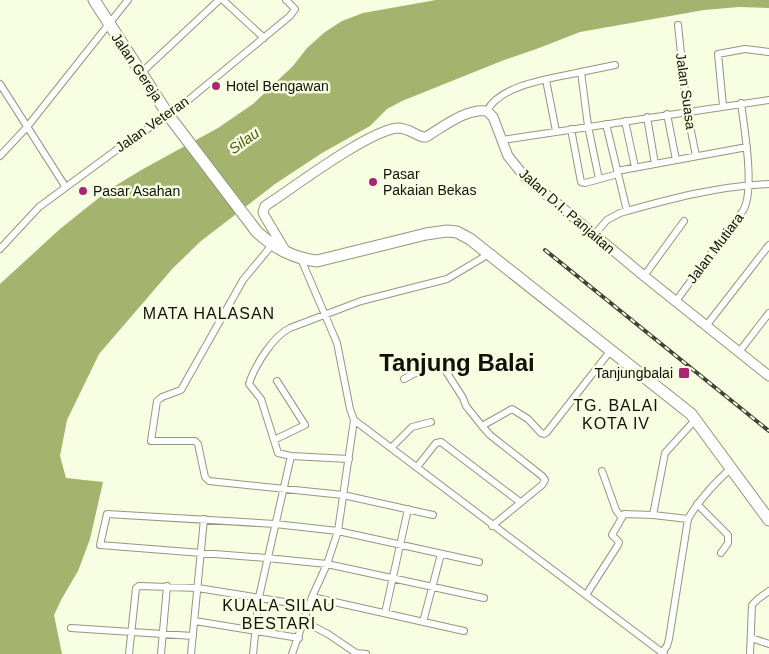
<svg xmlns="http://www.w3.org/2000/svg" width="769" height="654" font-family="Helvetica,sans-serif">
<rect width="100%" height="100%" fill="#f7fee2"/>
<!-- water -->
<path fill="#a4b36e" d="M 436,0 L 769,0 L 769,8 L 739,7 L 704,10 L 580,32 L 539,48 L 504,60 L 402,101 L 387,109 L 370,126 L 322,153 L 275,184 L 201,241 L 173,268 L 99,354 L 67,420 L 60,456 L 66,478 L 103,482 L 90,539 L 78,571 L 61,600 L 54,615 L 62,654 L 0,654 L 0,284 L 60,229 L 110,189 L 143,169 L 218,128 L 253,104 L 293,66 L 307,48 L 325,32 L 342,21 L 363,13 Z"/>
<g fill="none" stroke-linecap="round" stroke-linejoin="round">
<defs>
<path id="minor" d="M 223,0 L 264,38
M 678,25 L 687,111 L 696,156
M 581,72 L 615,65
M 141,73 L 219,0
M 546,80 L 556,131
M 0,84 L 65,186
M 723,106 L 718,54 L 745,49 L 769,52
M 487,111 C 500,84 554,78 581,72 L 588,126 L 599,179
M 667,114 L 676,160
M 647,117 L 655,164
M 625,121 L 635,167
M 606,124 L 627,211
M 571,129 L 581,182 L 585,183 L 618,174
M 502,140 L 769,100
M 0,156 L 27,127 L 128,0
M 617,171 L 747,147
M 594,235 L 607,220 L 620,213 C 669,199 718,186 769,184
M 272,245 L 243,280 L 181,390 L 162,397 L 157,401 L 151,441 L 195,441 L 198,444 L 205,477 L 209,481 L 343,495 L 433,515
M 0,249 L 39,207 L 134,137 L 169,116 L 290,16 L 295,9 L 286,0
M 301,259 L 337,343 L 350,409 L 354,420 L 664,654
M 644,276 L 684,221
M 676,301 L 742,212 C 756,194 744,127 741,103
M 706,326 L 769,245
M 739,352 L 769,313
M 404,379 L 438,361 L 440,362 L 463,398 L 466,406 L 482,426
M 274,440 L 305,425 L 277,381
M 391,448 L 412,427 L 431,422
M 349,459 L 291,456 L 278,453 L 261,399 L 249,384 C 254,367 273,336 290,328 L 361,301 L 447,279 L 489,254
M 417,467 L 436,443 L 441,442 L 520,502
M 602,471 L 616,510 L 621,517
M 697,504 L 728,535 L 728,543 L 721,553
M 653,515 L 665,453 L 696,419
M 492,526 L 542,485 L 545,480 L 542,476 L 490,435 L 482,426 L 512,409 L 528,419 L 541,433 L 544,434 L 547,432 L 611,350
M 479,562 L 338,531 L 275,524 L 107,514 L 100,545 L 267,558 L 327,564 L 484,598
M 586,595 L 618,545 L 619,542 L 612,535 L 624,514 L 653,515 L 688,519
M 312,597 L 464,631
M 385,613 L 408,509
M 195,621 L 299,638
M 303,621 L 328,634 L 356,653 L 366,654
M 423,622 L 441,554
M 71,628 L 193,636
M 751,638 L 769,644
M 129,654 L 136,588 L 139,586 L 198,588 L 309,606
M 161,654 L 167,586
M 191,654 L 204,519
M 253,654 L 259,597 L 291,456
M 292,654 L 312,597 L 327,564 L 338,531 L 354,420
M 661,654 L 667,646 L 669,639 L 688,519 C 699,499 715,483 731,468
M 750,654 L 752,605 L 758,599 L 769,591"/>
<path id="secondary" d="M 286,252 L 264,215 L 263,212 L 265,206 C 293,188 369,130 398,128 C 407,128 414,134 423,137 L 426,137 C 443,127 466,108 487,111 L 493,117 L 508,156 L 524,176 L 644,276 L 769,376"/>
<path id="trunk" d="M 94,0 L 169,116 L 257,232 C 275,248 292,258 317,261 L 426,234 L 447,231 L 457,232 L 470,239 L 691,414 L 769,520"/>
</defs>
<!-- minor casing -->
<use href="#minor" stroke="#92987f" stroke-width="8"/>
<!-- secondary casing -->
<use href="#secondary" stroke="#92987f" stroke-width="11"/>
<!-- trunk casing -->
<use href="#trunk" stroke="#92987f" stroke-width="13"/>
<!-- minor -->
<use href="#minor" stroke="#fff" stroke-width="6"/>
<!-- secondary -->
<use href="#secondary" stroke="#fff" stroke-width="9"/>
<!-- trunk -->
<use href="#trunk" stroke="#fff" stroke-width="11"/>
<defs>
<path id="rail" d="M 545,250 L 769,431"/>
</defs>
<!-- rail casing -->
<use href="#rail" stroke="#404336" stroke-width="4"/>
<!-- rail -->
<use href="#rail" stroke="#f7fee2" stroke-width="2" stroke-dasharray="5.5" stroke-linecap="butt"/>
</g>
<!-- markers -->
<g fill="#aa256e" stroke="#f7fee2" stroke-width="2">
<circle cx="216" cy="86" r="5"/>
<circle cx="373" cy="182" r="5"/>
<circle cx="83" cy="191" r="5"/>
<rect x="678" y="367" width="12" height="12" rx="2.5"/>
</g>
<g text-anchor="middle" stroke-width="5" stroke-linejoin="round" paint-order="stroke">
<!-- street labels -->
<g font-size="14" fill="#101209" stroke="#f7fee2">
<text transform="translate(137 67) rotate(56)" y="5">Jalan Gereja</text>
<text transform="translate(686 91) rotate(82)" y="5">Jalan Suasa</text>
<text transform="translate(152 124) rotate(-35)" y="5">Jalan Veteran</text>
<text transform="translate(567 211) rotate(41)" y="5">Jalan D.I. Panjaitan</text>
<text transform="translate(715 248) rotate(-53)" y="5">Jalan Mutiara</text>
</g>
<!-- poi labels -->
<g font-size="14" fill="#101209" stroke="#f7fee2" text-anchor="start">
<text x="226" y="91">Hotel Bengawan</text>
<text x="383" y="179">Pasar<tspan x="383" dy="16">Pakaian Bekas</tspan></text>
<text x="93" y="196">Pasar Asahan</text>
<text x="673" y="378" text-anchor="end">Tanjungbalai</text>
</g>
<!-- water labels -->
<g font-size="15" font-style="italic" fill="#515d10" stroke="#f7fee2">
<text transform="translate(244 141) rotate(-36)" y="5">Silau</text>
</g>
<!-- quarter labels -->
<g font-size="16" letter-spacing="1" fill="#101209" stroke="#f7fee2">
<text x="209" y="319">MATA HALASAN</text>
<text x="616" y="411">TG. BALAI<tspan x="616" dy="18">KOTA IV</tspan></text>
<text x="279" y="611">KUALA SILAU<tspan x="279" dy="18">BESTARI</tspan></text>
</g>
<!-- town labels -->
<g font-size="24" font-weight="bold" fill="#101209" stroke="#f7fee2">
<text x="457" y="371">Tanjung Balai</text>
</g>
</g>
</svg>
